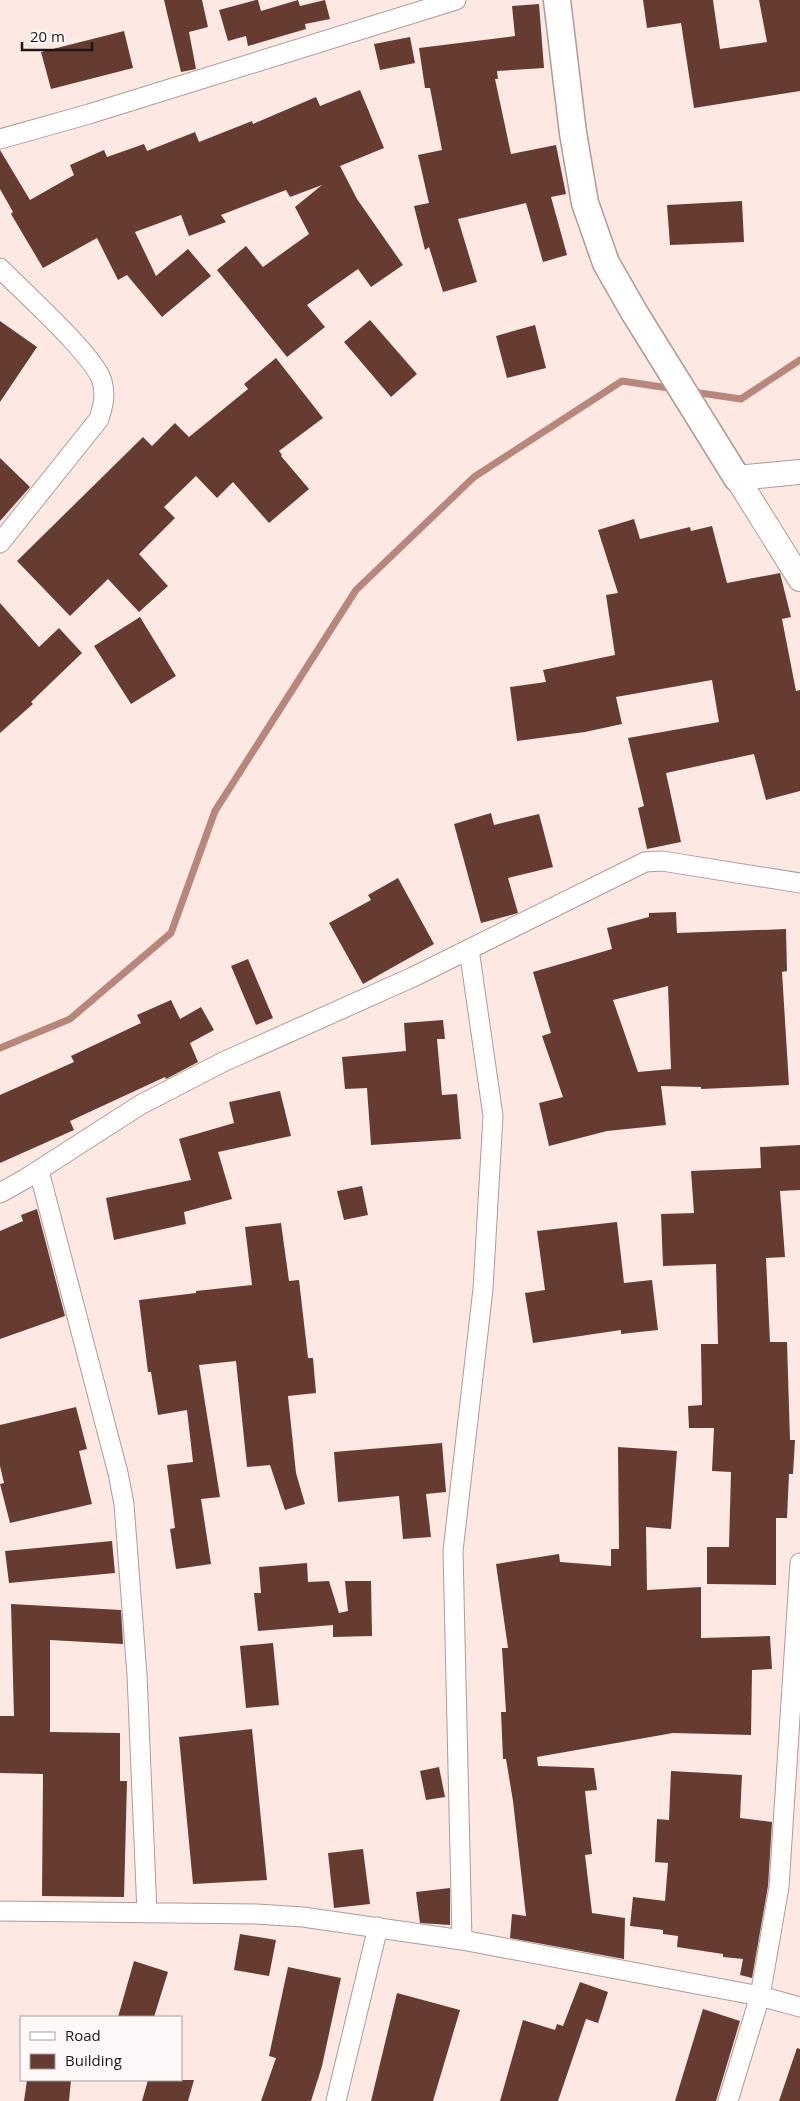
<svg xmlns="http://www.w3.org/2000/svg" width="800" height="2101" font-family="'Open Sans',sans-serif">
<rect width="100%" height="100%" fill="#fde8e3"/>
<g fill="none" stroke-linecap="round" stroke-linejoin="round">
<!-- stream -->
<path stroke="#b8877c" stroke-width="7" d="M 693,392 L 741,399 L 800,360
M 0,1048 L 70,1019 L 171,933 L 215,811 L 356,590 L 474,477 L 622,381 L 675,389"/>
</g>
<!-- building -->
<path fill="#653b32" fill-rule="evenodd" d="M 164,0 L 202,0 L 208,27 L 189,32 L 196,69 L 181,72 Z
M 256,0 L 258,0 L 261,11 L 298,0 L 300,6 L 325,0 L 330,19 L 305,24 L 306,29 L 248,46 L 246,36 L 228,41 L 219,10 Z
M 643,0 L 713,0 L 720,49 L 767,42 L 759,0 L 800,0 L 800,91 L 694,108 L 681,23 L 647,28 Z
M 539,4 L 544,68 L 497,71 L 498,79 L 495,79 L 511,154 L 556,145 L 566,194 L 551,197 L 567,255 L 543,262 L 526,203 L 458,219 L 477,282 L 443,292 L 429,247 L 425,250 L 414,206 L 429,203 L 418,155 L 442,150 L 430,88 L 425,88 L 419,48 L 515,36 L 512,6 Z
M 124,31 L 133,68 L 51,89 L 41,52 Z
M 410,37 L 415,63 L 380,70 L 374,44 Z
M 360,90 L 384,148 L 340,166 L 357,199 L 403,265 L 371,287 L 358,269 L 307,305 L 325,327 L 287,357 L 217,270 L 246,246 L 263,267 L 309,234 L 295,207 L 322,185 L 290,197 L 286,190 L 221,215 L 226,222 L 189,236 L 181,215 L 135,232 L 156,276 L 188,249 L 211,276 L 162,317 L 127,275 L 118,280 L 97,238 L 43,268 L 11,214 L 13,212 L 0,189 L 0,150 L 30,200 L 74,175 L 70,165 L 104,150 L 107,157 L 144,144 L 147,151 L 195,132 L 199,142 L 252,121 L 253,124 L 316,97 L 320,106 Z
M 742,201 L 744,242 L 670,245 L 667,205 Z
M 370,320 L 417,374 L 391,397 L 344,342 Z
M 0,321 L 37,347 L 0,402 Z
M 535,325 L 546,368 L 507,378 L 496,336 Z
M 276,358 L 323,418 L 279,451 L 282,455 L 281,456 L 309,489 L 269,523 L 233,482 L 217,498 L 196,476 L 164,507 L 175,518 L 139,554 L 168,586 L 139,612 L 108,579 L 70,616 L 17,561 L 143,437 L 152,446 L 175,423 L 189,437 L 248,389 L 244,384 Z
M 0,458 L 30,487 L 0,521 Z
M 634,519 L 640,539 L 690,527 L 691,531 L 712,526 L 727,583 L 780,573 L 791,617 L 782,619 L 796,691 L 800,690 L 800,791 L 766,800 L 754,754 L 666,773 L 681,842 L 647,849 L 638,808 L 644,806 L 628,738 L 719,722 L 712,680 L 616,697 L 622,724 L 585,732 L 517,741 L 510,687 L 546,682 L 543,670 L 615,655 L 606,595 L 618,593 L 598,530 Z
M 0,603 L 39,647 L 59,628 L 82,653 L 31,702 L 33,704 L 0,733 Z
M 140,617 L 176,676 L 131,704 L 94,646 Z
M 491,813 L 494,825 L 539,814 L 553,867 L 508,878 L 518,913 L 481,923 L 454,824 Z
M 398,878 L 434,944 L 363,984 L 329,923 L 371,900 L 368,895 Z
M 676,912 L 677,933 L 786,929 L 787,971 L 782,972 L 789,1085 L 701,1089 L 701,1087 L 661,1086 L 666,1125 L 607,1131 L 549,1146 L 539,1103 L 563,1097 L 542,1036 L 551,1033 L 533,972 L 612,949 L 607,928 L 649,917 L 649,913 ZM 668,986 L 671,1069 L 638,1072 L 613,1000 Z
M 248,959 L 273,1018 L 256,1025 L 231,966 Z
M 171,1000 L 180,1019 L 201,1007 L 214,1030 L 190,1043 L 198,1062 L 166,1079 L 165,1077 L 70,1121 L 74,1130 L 0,1163 L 0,1095 L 74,1062 L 71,1056 L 141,1023 L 137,1015 Z
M 443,1020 L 445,1039 L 437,1039 L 442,1095 L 457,1094 L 461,1139 L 371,1145 L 367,1088 L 345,1089 L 342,1057 L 406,1051 L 404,1023 Z
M 280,1091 L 291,1136 L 218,1152 L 232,1199 L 184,1212 L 186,1224 L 114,1240 L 106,1198 L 191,1180 L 179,1139 L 234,1123 L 229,1102 Z
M 800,1145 L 800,1190 L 780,1191 L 785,1257 L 766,1258 L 770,1342 L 787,1342 L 790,1440 L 795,1440 L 793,1474 L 789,1474 L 787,1518 L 776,1518 L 776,1585 L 707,1584 L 707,1547 L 729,1547 L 731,1472 L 712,1471 L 714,1428 L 689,1428 L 688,1406 L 702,1405 L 701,1344 L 718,1344 L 716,1264 L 663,1266 L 661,1214 L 694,1213 L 691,1171 L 761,1168 L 760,1147 Z
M 362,1186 L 368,1215 L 344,1220 L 337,1191 Z
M 37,1209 L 65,1316 L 0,1339 L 0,1231 L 23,1221 L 21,1215 Z
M 617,1222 L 624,1283 L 652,1280 L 658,1330 L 621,1334 L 621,1330 L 533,1343 L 525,1293 L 545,1290 L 537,1231 Z
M 281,1223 L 289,1281 L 299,1280 L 308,1358 L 313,1358 L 316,1393 L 288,1396 L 296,1473 L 305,1504 L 285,1510 L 270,1465 L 247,1467 L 236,1361 L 199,1365 L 220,1497 L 201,1499 L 211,1564 L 176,1569 L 170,1529 L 175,1528 L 167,1465 L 193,1462 L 187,1410 L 158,1415 L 151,1372 L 148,1372 L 139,1300 L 196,1293 L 196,1291 L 252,1285 L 245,1227 Z
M 76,1407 L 87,1449 L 79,1451 L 92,1504 L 10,1523 L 0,1484 L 4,1483 L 0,1466 L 0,1425 Z
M 442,1443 L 446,1492 L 426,1494 L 431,1537 L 403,1539 L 399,1496 L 338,1502 L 334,1452 Z
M 618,1447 L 677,1451 L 671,1529 L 646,1527 L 647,1590 L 701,1587 L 701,1638 L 770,1636 L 772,1669 L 752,1670 L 751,1735 L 673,1733 L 537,1757 L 538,1766 L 594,1768 L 597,1790 L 585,1791 L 592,1854 L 585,1855 L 592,1913 L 625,1918 L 624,1959 L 510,1938 L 512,1914 L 526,1916 L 513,1801 L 506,1759 L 503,1759 L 501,1712 L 506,1712 L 502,1648 L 508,1648 L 496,1564 L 559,1554 L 560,1562 L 611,1566 L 611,1549 L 619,1549 Z
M 112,1541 L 115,1573 L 9,1583 L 5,1551 Z
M 307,1563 L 308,1582 L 329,1581 L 339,1613 L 348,1611 L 345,1581 L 371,1581 L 372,1636 L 333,1637 L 333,1625 L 258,1631 L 254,1593 L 261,1593 L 259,1567 Z
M 11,1604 L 121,1610 L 123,1644 L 50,1640 L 50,1732 L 120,1733 L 120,1781 L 127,1781 L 124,1897 L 42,1896 L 43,1774 L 0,1773 L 0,1716 L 14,1716 Z
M 273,1643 L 279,1705 L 246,1708 L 240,1646 Z
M 252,1729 L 267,1880 L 193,1884 L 179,1737 Z
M 439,1767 L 445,1797 L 426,1800 L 420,1771 Z
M 671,1771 L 742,1775 L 740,1818 L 772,1822 L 768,1886 L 752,1978 L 740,1975 L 743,1959 L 723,1957 L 723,1954 L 677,1947 L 678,1936 L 663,1934 L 663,1930 L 630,1926 L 633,1897 L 665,1901 L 668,1863 L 655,1862 L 657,1819 L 669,1820 Z
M 363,1849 L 370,1904 L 334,1908 L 328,1853 Z
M 450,1888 L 450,1925 L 420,1923 L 416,1892 Z
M 240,1934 L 276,1940 L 269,1976 L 234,1970 Z
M 134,1961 L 168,1972 L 154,2017 L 118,2017 Z
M 288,1967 L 341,1978 L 322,2066 L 311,2101 L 261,2101 L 276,2058 L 269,2056 Z
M 580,1982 L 608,1992 L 598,2023 L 586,2019 L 558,2101 L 500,2101 L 523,2020 L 555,2030 L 557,2024 L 563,2026 Z
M 397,1993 L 460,2010 L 433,2101 L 371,2101 Z
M 703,2009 L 740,2021 L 716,2101 L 675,2101 Z
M 797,2048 L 800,2049 L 800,2101 L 779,2101 Z
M 27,2080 L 71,2080 L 69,2101 L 24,2101 Z
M 148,2080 L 194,2080 L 188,2101 L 142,2101 Z"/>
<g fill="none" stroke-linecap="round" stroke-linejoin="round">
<defs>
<path id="minor" d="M 0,139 L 89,114 L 456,0
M 0,268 C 22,291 94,355 102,381 C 106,395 103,406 99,419 L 0,543
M 39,1171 L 118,1473 L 124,1504 L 137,1675 L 147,1913
M 0,1193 L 25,1179 L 140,1105 L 223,1062 L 413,977 L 645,862 L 662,861 L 800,883
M 0,1911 L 256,1914 L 303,1917 L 462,1940 L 760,1996 L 800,2007
M 462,1940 L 453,1551 L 483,1289 L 493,1116 L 469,949
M 336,2101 L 378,1927
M 728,2101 L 760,1996 L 779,1887 L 800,1563"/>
<path id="tertiary" d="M 800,472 L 737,478 L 800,579"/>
<path id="secondary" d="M 557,0 L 573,133 L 585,203 L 606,263 L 634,312 L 737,478"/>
</defs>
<!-- minor casing -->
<use href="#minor" stroke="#af9b97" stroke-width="21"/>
<!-- tertiary casing -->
<use href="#tertiary" stroke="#af9b97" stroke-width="26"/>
<!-- secondary casing -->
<use href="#secondary" stroke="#af9b97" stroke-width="29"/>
<!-- minor -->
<use href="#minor" stroke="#fff" stroke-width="19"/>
<!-- tertiary -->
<use href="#tertiary" stroke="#fff" stroke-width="24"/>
<!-- secondary -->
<use href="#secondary" stroke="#fff" stroke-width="26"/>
</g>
<!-- legend -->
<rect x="20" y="2016" width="162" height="65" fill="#fef9f8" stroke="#a49e9d"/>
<rect x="30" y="2032" width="25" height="8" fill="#ffffff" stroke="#a49e9d"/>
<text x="65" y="2041" font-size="15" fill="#1d1614">Road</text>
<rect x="30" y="2054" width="25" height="15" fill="#653b32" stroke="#a49e9d"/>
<text x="65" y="2066" font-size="15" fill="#1d1614">Building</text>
<!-- scale -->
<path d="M22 42v8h70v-8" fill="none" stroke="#1d1614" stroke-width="2.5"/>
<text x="30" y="42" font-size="15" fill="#1d1614" stroke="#fef9f8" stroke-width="4" paint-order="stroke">20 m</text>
</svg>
